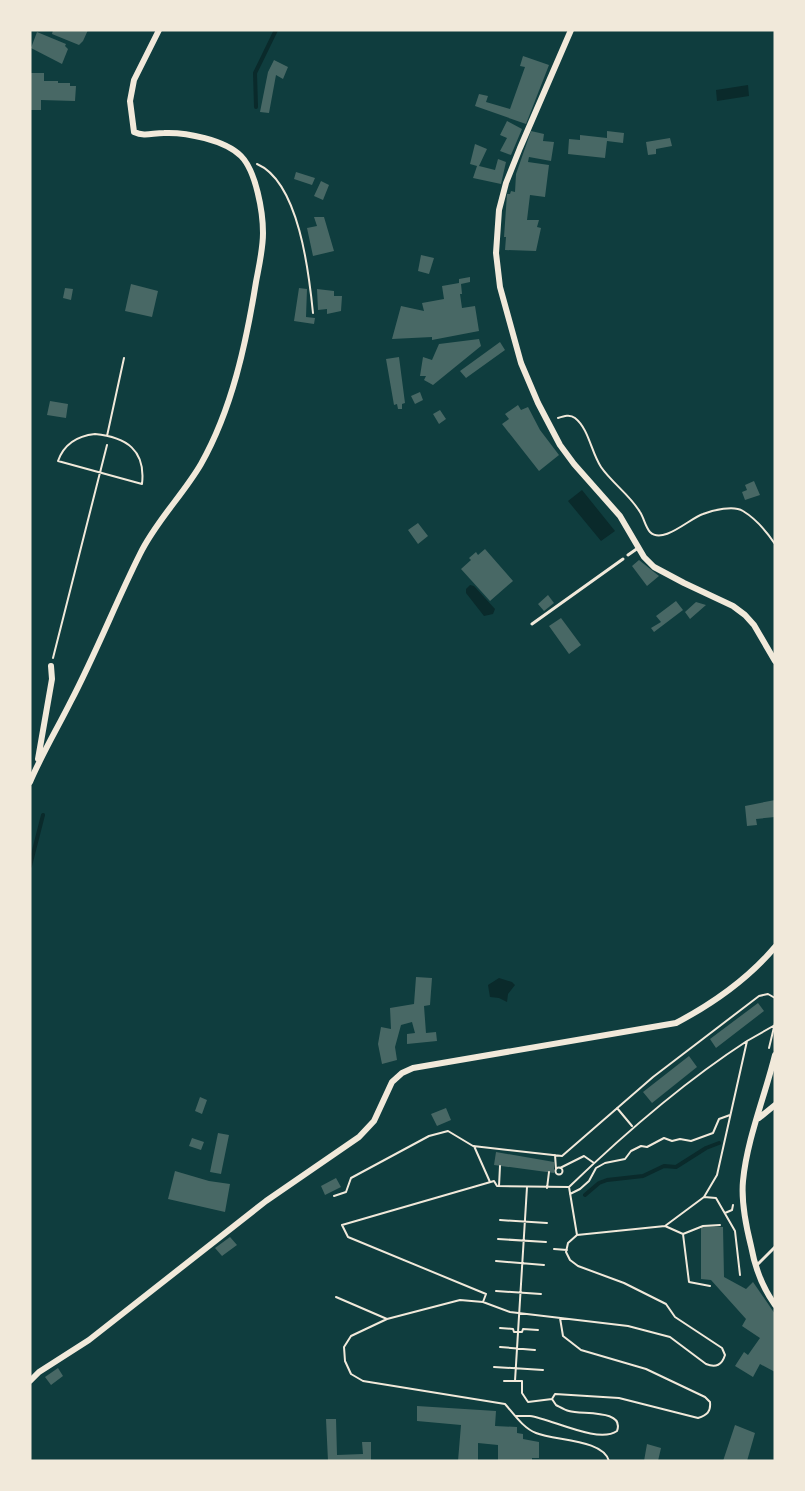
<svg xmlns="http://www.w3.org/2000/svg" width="805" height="1491" font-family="Rubik,sans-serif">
<rect width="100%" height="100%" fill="#0f3d3e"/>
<!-- water -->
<path fill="#0a2a2b" d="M 748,85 L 749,96 L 717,101 L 716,90 Z
M 582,490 L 615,531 L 601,541 L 568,501 Z
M 470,585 L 474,586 L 495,609 L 493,614 L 484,616 L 466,593 L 466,589 Z
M 499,978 L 512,982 L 515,985 L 508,994 L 507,1002 L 499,998 L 490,997 L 488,985 Z"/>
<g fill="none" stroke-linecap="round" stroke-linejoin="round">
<!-- stream -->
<path stroke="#0a2a2b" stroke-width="4" d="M 256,107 L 255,73 L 276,30
M 30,866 L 43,815
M 585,1195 L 599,1183 L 607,1180 L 643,1176 L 664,1166 L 676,1167 L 706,1148 L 719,1143"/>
</g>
<!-- building -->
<path fill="#486865" d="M 53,30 L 88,30 L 83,41 L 79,45 L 52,34 Z
M 37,32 L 66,44 L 65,46 L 68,49 L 62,64 L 31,48 Z
M 523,56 L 549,65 L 526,124 L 475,106 L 479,94 L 488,96 L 486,102 L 510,109 L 525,67 L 520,66 Z
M 274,60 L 288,67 L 283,79 L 276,75 L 269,113 L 260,112 L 268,72 Z
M 30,73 L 44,73 L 44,81 L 58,81 L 58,83 L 70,83 L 70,86 L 76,86 L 75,101 L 41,100 L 41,110 L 30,110 Z
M 507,121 L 522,129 L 511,155 L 500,151 L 507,138 L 500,135 Z
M 531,131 L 544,134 L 543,141 L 554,142 L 551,161 L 529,157 L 528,162 L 549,165 L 545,197 L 530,195 L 527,220 L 539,220 L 537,227 L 541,228 L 536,251 L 505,250 L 506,237 L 504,237 L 507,194 L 510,194 L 511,191 L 515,192 L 516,174 Z
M 607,131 L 624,133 L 623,143 L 607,141 L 605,158 L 568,154 L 569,139 L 580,140 L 580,135 L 607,138 Z
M 670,138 L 672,146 L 656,149 L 656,154 L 648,155 L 646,142 Z
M 475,144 L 487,149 L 479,166 L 495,170 L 498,159 L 506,162 L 501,184 L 473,178 L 477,166 L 470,164 Z
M 296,172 L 315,178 L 312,185 L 294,179 Z
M 321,181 L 329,185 L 323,200 L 314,196 Z
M 314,217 L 324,217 L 334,251 L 313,256 L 307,228 L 317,226 Z
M 421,255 L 434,258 L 429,274 L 418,271 Z
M 470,277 L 470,282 L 461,284 L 462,294 L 460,294 L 462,308 L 475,306 L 479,331 L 432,340 L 432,337 L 392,339 L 401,306 L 424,311 L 422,303 L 444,299 L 442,286 L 459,283 L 459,279 Z
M 131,284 L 158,291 L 152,317 L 125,311 Z
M 65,288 L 73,289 L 71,300 L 63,298 Z
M 299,288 L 307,289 L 306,317 L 315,318 L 314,324 L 294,321 Z
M 317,289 L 334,291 L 334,296 L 342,296 L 341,311 L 327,314 L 327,309 L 318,310 Z
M 479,339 L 481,346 L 433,385 L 424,380 L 426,376 L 420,376 L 423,357 L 432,360 L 439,344 Z
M 500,342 L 505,350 L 466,378 L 460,371 Z
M 399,357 L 405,403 L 402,404 L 402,409 L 398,409 L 397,404 L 394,405 L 386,359 Z
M 420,392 L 423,400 L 415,404 L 411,396 Z
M 50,401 L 68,404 L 66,418 L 47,415 Z
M 518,405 L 521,410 L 528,407 L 540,430 L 559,455 L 539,471 L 502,424 L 509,419 L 505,414 Z
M 440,410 L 446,419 L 439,424 L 433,414 Z
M 754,481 L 760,495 L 745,500 L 742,492 L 747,490 L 745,485 Z
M 418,523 L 428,536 L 418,544 L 408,530 Z
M 485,549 L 513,581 L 490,601 L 461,569 L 471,560 L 469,558 L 476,552 L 478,555 Z
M 639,560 L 659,576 L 647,586 L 632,566 Z
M 548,595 L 554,603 L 544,611 L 538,604 Z
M 676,601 L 683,610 L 654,632 L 651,628 L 661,622 L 656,616 Z
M 696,602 L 706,605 L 690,619 L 685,612 Z
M 561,618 L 581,645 L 569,654 L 549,626 Z
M 775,800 L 775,817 L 756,819 L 757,825 L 747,826 L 745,806 Z
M 416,977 L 432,978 L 430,1005 L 424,1006 L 426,1033 L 436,1032 L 437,1041 L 407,1044 L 407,1034 L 415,1033 L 412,1022 L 401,1025 L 395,1047 L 397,1060 L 382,1064 L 378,1044 L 381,1027 L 391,1029 L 390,1008 L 414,1004 Z
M 758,1003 L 764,1011 L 716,1048 L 710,1039 Z
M 689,1056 L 697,1067 L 652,1103 L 643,1092 Z
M 200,1097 L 207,1100 L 202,1114 L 195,1111 Z
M 446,1108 L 451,1120 L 437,1126 L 431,1114 Z
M 218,1133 L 229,1135 L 221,1174 L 210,1172 Z
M 192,1138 L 204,1142 L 201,1150 L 189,1146 Z
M 496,1152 L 554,1162 L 554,1173 L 494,1165 Z
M 175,1171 L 209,1181 L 230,1184 L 225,1212 L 168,1199 Z
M 336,1178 L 341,1187 L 325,1195 L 321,1186 Z
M 701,1226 L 723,1227 L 724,1277 L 746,1289 L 753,1282 L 775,1314 L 775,1372 L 760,1364 L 753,1377 L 735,1366 L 744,1352 L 748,1355 L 760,1338 L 742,1326 L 746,1319 L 711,1280 L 701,1279 Z
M 230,1237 L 237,1245 L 222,1256 L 215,1248 Z
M 58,1368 L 63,1376 L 51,1385 L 45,1377 Z
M 417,1406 L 496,1411 L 495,1426 L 517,1427 L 517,1433 L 523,1434 L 523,1439 L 539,1442 L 539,1458 L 532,1458 L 532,1461 L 498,1461 L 498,1445 L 478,1443 L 478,1461 L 458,1461 L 461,1425 L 417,1421 Z
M 326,1419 L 336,1419 L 337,1455 L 363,1454 L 362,1442 L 371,1442 L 371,1461 L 328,1461 Z
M 735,1425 L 755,1433 L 747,1461 L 723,1461 Z
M 647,1444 L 661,1448 L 658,1461 L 644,1461 Z"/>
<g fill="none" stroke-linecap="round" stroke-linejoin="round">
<!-- path -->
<path stroke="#f1e9da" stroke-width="2" d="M 257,164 C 299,182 309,273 313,313
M 558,418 C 564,416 570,414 575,418 C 589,429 591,452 601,467 C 612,483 630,495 640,512 C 644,518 645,526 650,532 C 663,545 690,518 703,514 C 713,510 734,505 743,511 C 756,519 767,532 775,544
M 95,434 C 126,437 146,450 142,484 L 58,461 C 64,444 76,436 95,434 Z
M 107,436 L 124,358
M 53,658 L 107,445
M 747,1041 L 775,1025
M 769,1048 L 775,1023
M 617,1108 L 632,1126
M 474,1146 L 490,1182
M 555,1155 L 556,1169
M555.5 1171a3.5 3.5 0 1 1 7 0a3.5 3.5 0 1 1-7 0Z
M 560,1168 L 584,1156 L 594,1163
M 499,1186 L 500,1166
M 569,1187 L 577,1235
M 547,1188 L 549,1172
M 570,1194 L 580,1189 L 589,1181 L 596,1168 L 605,1163 L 625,1159 L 631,1151 L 641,1146 L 647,1147 L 664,1138 L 672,1141 L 680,1139 L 691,1141 L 713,1133 L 719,1119 L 730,1115
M 334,1196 L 346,1192 L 351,1178 L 429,1136 L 448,1131 L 473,1146 L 562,1156 L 653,1077 L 759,996 L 768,994 L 775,998
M 725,1213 L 732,1210 L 733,1205
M 500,1220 L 547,1223
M 665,1226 L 704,1197 L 716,1198 L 735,1231 L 740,1275
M 683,1234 L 703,1226 L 720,1225
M 498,1239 L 546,1242
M 554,1249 L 567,1250
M 496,1261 L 544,1265
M 496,1291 L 541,1294
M 336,1297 L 387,1319
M 483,1302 L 486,1294 L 348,1237 L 342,1225 L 494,1181 L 497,1186 L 569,1187 C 624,1134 682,1083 747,1041 L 717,1175 L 704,1197
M 500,1328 L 513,1329 L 514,1332 L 522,1332 L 523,1329 L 538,1330
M 500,1347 L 535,1350
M 494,1367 L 543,1370
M 504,1381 L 522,1381 L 522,1393 L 528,1402 L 552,1399
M 515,1381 L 527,1187
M 516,1416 C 521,1416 526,1416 530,1416 C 552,1419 598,1444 617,1431 C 625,1409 582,1415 569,1411 C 565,1410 560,1407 556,1405 L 552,1399 L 555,1394 L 619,1398 L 698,1418 C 707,1415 711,1412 710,1402 L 705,1397 L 646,1369 L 581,1350 L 563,1336 L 560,1318
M 609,1461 C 603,1439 555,1441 536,1433 C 523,1428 514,1414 505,1404 L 363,1381 L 351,1374 L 345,1361 L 344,1347 L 351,1336 L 387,1319 L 460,1300 L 483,1302 L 510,1312 L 628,1326 L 670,1337 L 706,1364 C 716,1368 722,1365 725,1355 L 722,1348 L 675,1317 L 666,1304 L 624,1283 L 578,1266 L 570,1260 L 566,1252 L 568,1243 L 577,1235 L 665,1226 L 683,1234 L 689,1282 L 710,1286"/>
<!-- service -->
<path stroke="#f1e9da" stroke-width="3" d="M 628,555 L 638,548
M 532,624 L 623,559
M 757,1265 L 775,1247"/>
<!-- minor -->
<path stroke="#f1e9da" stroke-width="6" d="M 571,30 L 520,148 L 506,183 L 499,210 L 496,253 L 500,287 L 521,363 L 538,403 L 560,445 L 574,464 L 620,516 L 644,557 L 654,567 L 684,583 L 733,606 L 745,615 L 754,625 L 775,661
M 38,759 L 52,679 L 51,666
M 30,782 C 42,754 57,729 71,701 C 96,653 116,602 140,554 C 156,521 183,495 201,464 C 232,409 246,344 256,282 C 259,266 263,249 263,233 C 263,212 256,171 241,156 C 225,140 186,132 164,133 C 152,133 145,137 134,132 L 130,101 L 134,80 L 159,30
M 775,1055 C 765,1096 747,1139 743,1181 C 741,1202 746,1226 751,1246 C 755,1268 762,1287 775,1305
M 759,1118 L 775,1105
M 30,1381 L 39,1372 L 89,1340 L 266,1201 L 359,1137 L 374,1121 L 392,1082 L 402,1073 L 413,1068 L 676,1023 C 714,1003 747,980 775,947"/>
</g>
<!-- border -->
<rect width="805" height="1491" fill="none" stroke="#f1e9da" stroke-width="63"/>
</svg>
